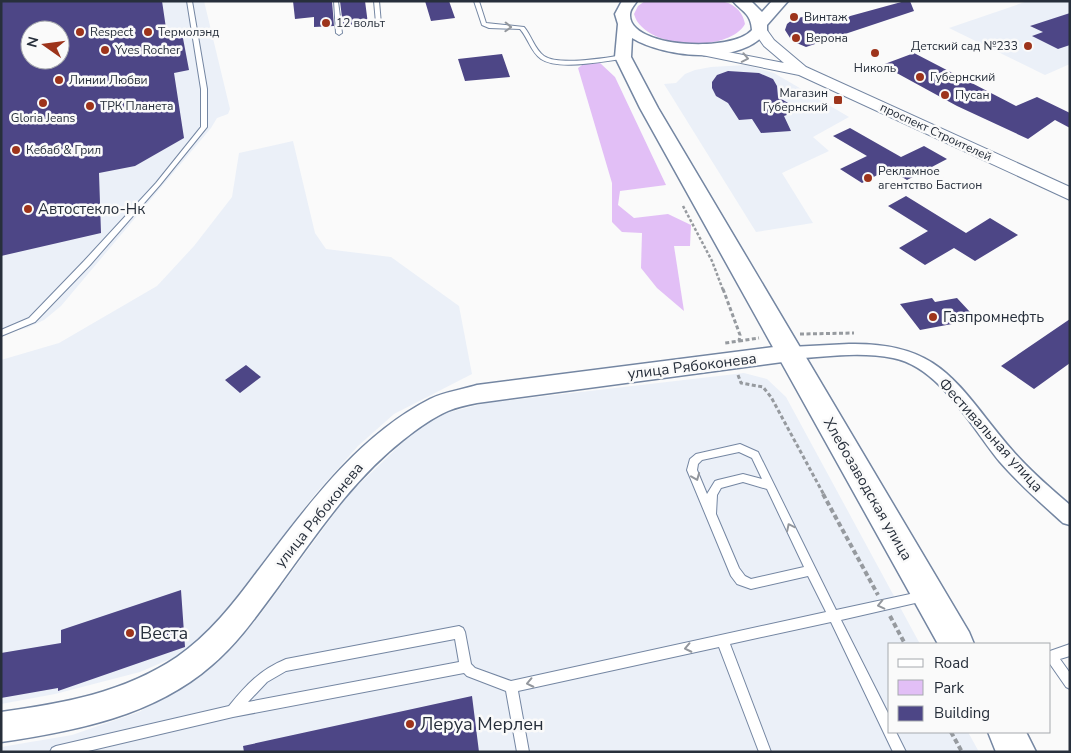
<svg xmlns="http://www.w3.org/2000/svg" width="1071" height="753" font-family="'Nunito Sans',sans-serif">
<rect width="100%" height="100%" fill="#fafafa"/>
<!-- built -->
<path fill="#ebf0f8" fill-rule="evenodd" d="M 1,1 L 204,1 L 230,109 L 228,114 L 217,118 L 211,128 L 61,306 L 44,320 L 27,328 L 1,334 ZM 30,30 L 60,30 L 60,60 L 30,60 Z
M 1028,1 L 1070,1 L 1070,64 L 1045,75 L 949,28 Z
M 746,65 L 774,73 L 849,117 L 813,137 L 829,151 L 782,173 L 813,223 L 756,232 L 664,84 L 676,83 L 685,74 L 695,70 L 711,67 Z
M 293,141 L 315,233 L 326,249 L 391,257 L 459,306 L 472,374 L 394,414 L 358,446 L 316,493 L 222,615 L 184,653 L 140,672 L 55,694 L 1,704 L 1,360 L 59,343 L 157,286 L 194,246 L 232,197 L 239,153 Z
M 744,373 L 767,379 L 786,397 L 920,644 L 890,644 L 890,732 L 968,732 L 979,752 L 1,752 L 1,747 L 72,735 L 139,712 L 195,680 L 228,652 L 260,615 L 348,495 L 423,423 L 446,413 L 486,403 Z"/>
<!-- green -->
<path fill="#e2bff6" d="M 645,1 C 662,1 713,0 725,2 C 736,5 743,13 745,24 C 728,54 643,49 634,14 L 638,6 Z
M 585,63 L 600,63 L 615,77 L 666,185 L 620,191 L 618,205 L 634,218 L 668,214 L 691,225 L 690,246 L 674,246 L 684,311 L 657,288 L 641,268 L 642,233 L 622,232 L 612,222 L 612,183 L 578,68 Z"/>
<!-- building -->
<path fill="#4d4686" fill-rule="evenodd" d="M 1,1 L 162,1 L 167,35 L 182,33 L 189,70 L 174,73 L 184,138 L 135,166 L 99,173 L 101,233 L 1,256 ZM 30,30 L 60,30 L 60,60 L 30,60 Z
M 293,1 L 332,1 L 334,26 L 314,27 L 314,17 L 295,19 Z
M 340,1 L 365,1 L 368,24 L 343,26 Z
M 425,1 L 449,1 L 455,18 L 431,21 Z
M 905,1 L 910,1 L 914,11 L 806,47 L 792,41 L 785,30 L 787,24 L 792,20 L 802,17 L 808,17 L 821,24 Z
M 1070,13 L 1070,45 L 1058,49 L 1032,36 L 1043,32 L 1030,26 Z
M 914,53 L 1016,106 L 1037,97 L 1070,113 L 1070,128 L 1055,120 L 1028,139 L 957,106 L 882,65 Z
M 502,54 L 510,77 L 465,81 L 458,59 Z
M 728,71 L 759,73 L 773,79 L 777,86 L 778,97 L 800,110 L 784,116 L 791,131 L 761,133 L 752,119 L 739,120 L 728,103 L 716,96 L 712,88 L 712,82 L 717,75 Z
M 850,128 L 901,157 L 924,146 L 947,159 L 907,180 L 889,169 L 862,183 L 840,169 L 867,156 L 833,136 Z
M 906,196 L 966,233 L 990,218 L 1018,235 L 975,261 L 954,248 L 925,265 L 899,248 L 928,231 L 888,206 Z
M 932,298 L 935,302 L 957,298 L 970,312 L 946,316 L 952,324 L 920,330 L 900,304 Z
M 1070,319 L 1070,363 L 1034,389 L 1001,366 Z
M 246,365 L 261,377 L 240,393 L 225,380 Z
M 181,590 L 185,647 L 58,691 L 58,688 L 1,698 L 1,653 L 61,643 L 61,630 Z
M 472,696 L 479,752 L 244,752 L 243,746 Z"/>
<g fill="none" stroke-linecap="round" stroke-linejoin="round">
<defs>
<path id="service" d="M 187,1 L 192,1 L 207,89 L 207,127 L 160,185 L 90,265 L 35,322 L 1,336 L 1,330 L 29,318 L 84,261 L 156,183 L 201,127 L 201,89 Z
M 334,1 L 338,1 L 342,33 L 339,35 L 336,33 Z
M 374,1 L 379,1 L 381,24 L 376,23 Z
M 474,1 L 479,1 L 486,23 L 524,27 C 531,35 535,50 544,56 C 559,66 605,58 623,55 L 626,57 L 623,59 C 602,61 559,71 541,59 C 531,52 528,38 520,29 L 489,28 L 482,25 Z
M 740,444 L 758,452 L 836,610 L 924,591 L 928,592 L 929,596 L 928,600 L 924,601 L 841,620 L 890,717 L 890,732 L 896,732 L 906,752 L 893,752 L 831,622 L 730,644 L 771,752 L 759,752 L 719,647 L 518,691 L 529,752 L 517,752 L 506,691 L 467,676 L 464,673 L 233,717 L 84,752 L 50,752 L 52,748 L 56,746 L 229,706 C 247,684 260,670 286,659 L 459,626 L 463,628 L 465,632 L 471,664 L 475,668 L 511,681 L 826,612 L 808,576 L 751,589 L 737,584 L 731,576 L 687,470 L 690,459 L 696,454 ZM 739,452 L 752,458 L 762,479 L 743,474 L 718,480 L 715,481 L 707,494 L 697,470 L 698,464 L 702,460 ZM 743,482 L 767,489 L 804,567 L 751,579 L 745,576 L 739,568 L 716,514 L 717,495 L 721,488 ZM 455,639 L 459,662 L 248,702 L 267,682 L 286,671 Z
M 1070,644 L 1070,656 L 1060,659 L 1070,673 L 1070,689 L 1066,687 L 1050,664 L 1050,651 Z"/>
<path id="minor" d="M 849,344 C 943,342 957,386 1012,450 C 1029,470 1050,488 1070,505 L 1070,525 L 1063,523 C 1042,504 1019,484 1000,462 C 972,428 940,367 893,358 C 859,351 824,357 790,359 L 784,357 L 782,353 L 784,349 L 790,347 Z"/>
<path id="tertiary" d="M 790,345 L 797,347 L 800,353 L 797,359 L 790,361 L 477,403 C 467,405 457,407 448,411 C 432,418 417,429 403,440 C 352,480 316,535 278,587 C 258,614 238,643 212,665 C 154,716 75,731 1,742 L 1,712 C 64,703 123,693 177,657 C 209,635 234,603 257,572 C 306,508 356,437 430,399 C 444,392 461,390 477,385 Z"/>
<path id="secondary" d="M 759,25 L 764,26 L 774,40 L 806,67 L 1070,187 L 1070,200 L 799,75 L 697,54 L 690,50 L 697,46 L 784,63 L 764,46 L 752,29 Z"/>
<path id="primary" d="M 622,1 L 637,1 C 634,6 630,9 630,15 C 629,48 732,53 752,30 C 751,13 742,12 733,1 L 751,1 L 762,12 L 772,1 L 788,1 L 767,25 L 767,31 C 743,66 665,58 632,38 L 631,57 L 658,108 L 969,632 L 974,644 L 938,644 L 640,108 L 615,57 L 618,24 L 615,14 Z
M 988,732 L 1026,732 L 1036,752 L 996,752 Z"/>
</defs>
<!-- service casing -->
<use href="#service" stroke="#7486a2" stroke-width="2"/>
<!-- minor casing -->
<use href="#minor" stroke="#7486a2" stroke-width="3"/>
<!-- tertiary casing -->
<use href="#tertiary" stroke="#7486a2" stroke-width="3"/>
<!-- secondary casing -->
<use href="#secondary" stroke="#7486a2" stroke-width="2"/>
<!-- primary casing -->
<use href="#primary" stroke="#7486a2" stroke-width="3"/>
<!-- path-far2 -->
<path stroke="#969a9f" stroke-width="2.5" stroke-dasharray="3 2" stroke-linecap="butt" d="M 683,206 L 712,261 L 723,290"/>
<!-- path-far1 -->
<path stroke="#969a9f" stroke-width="3" stroke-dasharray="4 2.5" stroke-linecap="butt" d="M 723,289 L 740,335 L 739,341 L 725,343
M 800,334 L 854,333
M 739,341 L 759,338
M 738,375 L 741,383 L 763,387 L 771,397 L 824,495"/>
<!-- path -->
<path stroke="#969a9f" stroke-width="4" stroke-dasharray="5 3" stroke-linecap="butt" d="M 823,494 L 878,595
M 890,616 L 905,644
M 951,732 L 962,752"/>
<!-- service -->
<use href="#service" fill="#fff" fill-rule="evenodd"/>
<!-- minor -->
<use href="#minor" fill="#fff" fill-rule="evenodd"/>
<!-- tertiary -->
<use href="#tertiary" fill="#fff" fill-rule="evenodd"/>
<!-- secondary -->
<use href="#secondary" fill="#fff" fill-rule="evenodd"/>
<!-- primary -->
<use href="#primary" fill="#fff" fill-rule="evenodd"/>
</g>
<!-- one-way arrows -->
<defs><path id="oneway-chevron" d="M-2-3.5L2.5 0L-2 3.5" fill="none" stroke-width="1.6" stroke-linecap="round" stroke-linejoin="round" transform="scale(1.25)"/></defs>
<g stroke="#93979d">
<use href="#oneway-chevron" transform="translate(508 27) rotate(2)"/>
<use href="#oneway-chevron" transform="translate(745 58) rotate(11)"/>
<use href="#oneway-chevron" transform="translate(696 477) rotate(68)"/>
<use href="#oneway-chevron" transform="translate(790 527) rotate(-116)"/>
<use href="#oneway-chevron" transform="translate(881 605) rotate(167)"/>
<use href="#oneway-chevron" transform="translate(688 648) rotate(168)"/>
<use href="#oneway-chevron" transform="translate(530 683) rotate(168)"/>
</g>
<!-- markers -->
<g fill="#9d341b" stroke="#fafafa" stroke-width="2">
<circle cx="794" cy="17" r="5"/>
<circle cx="326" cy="23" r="5"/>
<circle cx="80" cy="32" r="5"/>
<circle cx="148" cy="32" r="5"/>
<circle cx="796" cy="38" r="5"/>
<circle cx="1028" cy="46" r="5"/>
<circle cx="105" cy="50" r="5"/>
<circle cx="875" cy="53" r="5"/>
<circle cx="920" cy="77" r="5"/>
<circle cx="59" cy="80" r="5"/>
<circle cx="945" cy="95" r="5"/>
<rect x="833" y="95" width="10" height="10" rx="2.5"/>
<circle cx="43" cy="103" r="5"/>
<circle cx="90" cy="106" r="5"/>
<circle cx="16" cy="150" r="5"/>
<circle cx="868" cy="178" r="5"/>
<circle cx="28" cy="209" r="5"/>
<circle cx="933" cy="317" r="5"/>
<circle cx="130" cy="633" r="5"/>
<circle cx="410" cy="724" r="5"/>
</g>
<g text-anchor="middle" stroke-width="5" stroke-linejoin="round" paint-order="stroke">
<!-- far-poi labels -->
<g font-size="12" fill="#272f3b" stroke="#fafafa" text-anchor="start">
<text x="804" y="21">Винтаж</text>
<text x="336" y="27">12 вольт</text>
<text x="90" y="36">Respect</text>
<text x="158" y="36">Термолэнд</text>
<text x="806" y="42">Верона</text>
<text x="1018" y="50" text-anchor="end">Детский сад №233</text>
<text x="115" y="54">Yves Rocher</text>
<text x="875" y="72" text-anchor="middle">Николь</text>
<text x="930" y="81">Губернский</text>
<text x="69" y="84">Линии Любви</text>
<text x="828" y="97" text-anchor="end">Магазин<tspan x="828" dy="14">Губернский</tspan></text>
<text x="955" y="99">Пусан</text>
<text x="100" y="110">ТРК Планета</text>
<text x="43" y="122" text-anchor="middle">Gloria Jeans</text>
<text x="26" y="154">Кeбаб &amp; Грил</text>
<text x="878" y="175">Рекламное<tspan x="878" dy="14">агентство Бастион</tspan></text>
</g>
<!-- far-street labels -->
<g font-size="12" fill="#272f3b" stroke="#fafafa">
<text transform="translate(936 132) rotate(25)" y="4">проспект Строителей</text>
</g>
<!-- poi labels -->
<g font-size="15" fill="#272f3b" stroke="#fafafa" text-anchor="start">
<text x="38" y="214">Автостекло-Нк</text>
<text x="943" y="322">Газпромнефть</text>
</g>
<!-- street labels -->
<g font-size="15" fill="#272f3b" stroke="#fafafa">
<text transform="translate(692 366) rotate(-7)" y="5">улица Рябоконева</text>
<text transform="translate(991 435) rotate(48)" y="5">Фестивальная улица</text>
<text transform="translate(868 489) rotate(60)" y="5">Хлебозаводская улица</text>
<text transform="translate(319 515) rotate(-51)" y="5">улица Рябоконева</text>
</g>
<!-- near-poi labels -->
<g font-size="18" fill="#272f3b" stroke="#fafafa" text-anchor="start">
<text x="140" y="639">Веста</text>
<text x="420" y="730">Леруа Мерлен</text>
</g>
</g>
<!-- border -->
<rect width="1071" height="753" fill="none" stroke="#272f3b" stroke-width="5"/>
<!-- legend -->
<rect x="888" y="643" width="162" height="90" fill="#fafafa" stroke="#a6a9ae"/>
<rect x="898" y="659" width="25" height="8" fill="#ffffff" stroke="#a6a9ae"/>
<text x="934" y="668" font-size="15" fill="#272f3b">Road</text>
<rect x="898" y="680" width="25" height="15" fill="#e2bff6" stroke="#a6a9ae"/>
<text x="934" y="693" font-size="15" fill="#272f3b">Park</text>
<rect x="898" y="706" width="25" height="15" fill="#4d4686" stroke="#a6a9ae"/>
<text x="934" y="718" font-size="15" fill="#272f3b">Building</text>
<!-- north arrow -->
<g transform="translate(45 45) rotate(284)"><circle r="24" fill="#fafafa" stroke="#a6a9ae"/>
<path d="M0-4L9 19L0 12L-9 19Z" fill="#9d341b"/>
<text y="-8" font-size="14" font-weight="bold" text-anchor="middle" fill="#272f3b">N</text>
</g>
</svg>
